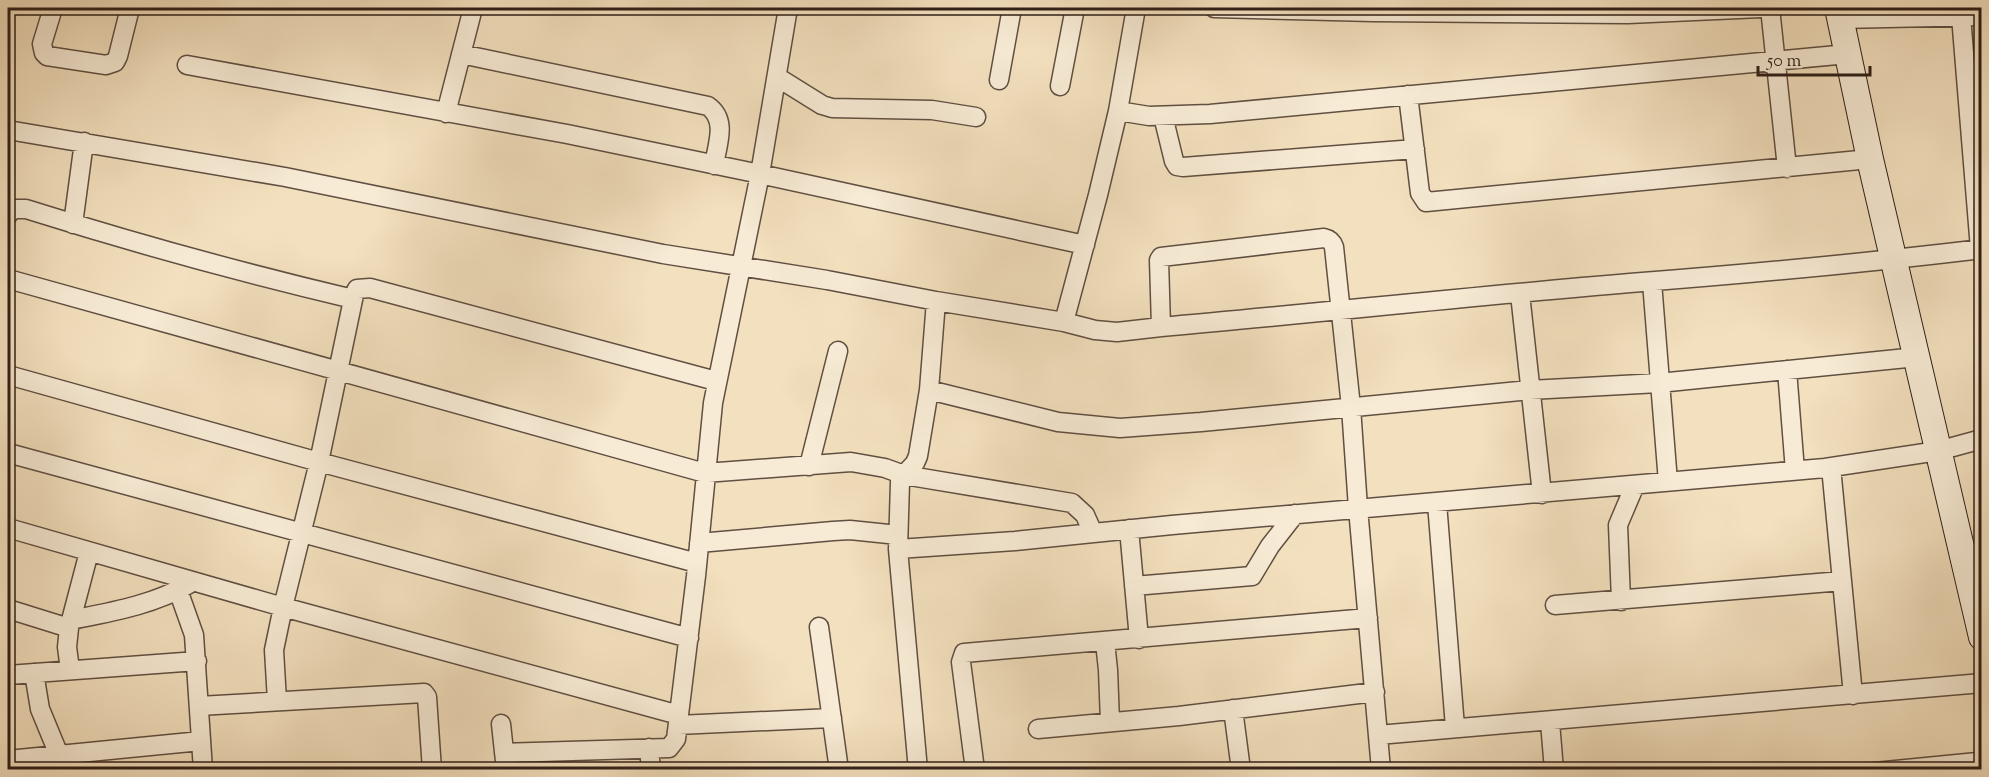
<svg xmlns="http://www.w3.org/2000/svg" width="1989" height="777" font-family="'Sorts Mill Goudy',serif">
<rect width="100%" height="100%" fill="#f3e0be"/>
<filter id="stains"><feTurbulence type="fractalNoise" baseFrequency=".00333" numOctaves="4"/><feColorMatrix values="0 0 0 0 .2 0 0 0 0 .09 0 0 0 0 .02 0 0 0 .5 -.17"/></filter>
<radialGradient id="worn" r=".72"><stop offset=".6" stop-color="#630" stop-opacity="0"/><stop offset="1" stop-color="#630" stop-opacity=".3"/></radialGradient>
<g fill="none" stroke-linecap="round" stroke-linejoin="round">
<defs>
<path id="lane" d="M 1849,770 L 1982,757"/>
<path id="street" d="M 53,8 L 42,44 L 44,53 L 47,56 L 106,65 L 115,62 L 118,56 L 130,8
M 1214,8 L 1373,12 L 1628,14 L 1761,8
M 1770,8 L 1787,168
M 1961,16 L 1980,249
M 1840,19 L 1982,16
M 461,54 L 708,106 C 728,120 717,145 714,165
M 187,65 L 567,134 L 760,174 L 1085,245
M 777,77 L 822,105 L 832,108 L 932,110 L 976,117
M 999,80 L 1012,8
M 1060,86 L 1075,8
M 1408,95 L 1420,193 L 1426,202 L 1870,159
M 1118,111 L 1149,116 L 1210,114 L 1848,54
M 446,113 L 473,8
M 1163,116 L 1174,161 L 1177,166 L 1183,167 L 1415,149
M 8,130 L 285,177 L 663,254 L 827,280 L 936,301 L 1064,322 L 1095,330 L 1117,332 L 1161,327
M 8,215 L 12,209 L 26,209 C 134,243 243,273 353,299
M 73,224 L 84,142
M 8,279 L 705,473 L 851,462 L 885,468 L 904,475 L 1072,503 L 1085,515 L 1093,533
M 1652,282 L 1668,482
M 1520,294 L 1542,494
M 1064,322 L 1098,195 L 1118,111 L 1136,8
M 1787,370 L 1795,471
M 8,375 L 319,462 L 697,563
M 929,390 L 1058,422 L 1120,428 L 1201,422 L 1530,390 L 1659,383 L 1917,357
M 8,453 L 689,638
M 809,466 L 838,351
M 1831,467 L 1853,695
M 1437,503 L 1455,727
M 8,528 L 283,607 L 274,650 L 277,701
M 1129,529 L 1139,639
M 699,543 L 833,531 L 850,530 L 898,535
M 898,549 L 1015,541 L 1172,525 L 1825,468 L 1938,451 L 1982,439
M 1134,586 L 1252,576 L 1270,546 L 1295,514
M 178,590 L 194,635 L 203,770
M 1621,601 L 1618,525 L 1635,485
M 1555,605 L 1842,581
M 8,609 L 69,628
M 71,620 C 111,612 153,605 189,584
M 819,627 L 839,770
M 1105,642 L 1108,670 L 1110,722
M 70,670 L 67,647 L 69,628 L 89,552
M 34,673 L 40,709 L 59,755
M 8,675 L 197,661
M 199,706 L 424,693 L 427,697 L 432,770
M 1233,709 L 1241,770
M 679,715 L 283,607 L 319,462 L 354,295 L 357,289 L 370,288 L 716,381
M 1550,722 L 1554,770
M 501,724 L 506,770
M 678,725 L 832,718
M 1038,729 L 1179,716 L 1375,692
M 1378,735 L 1982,683
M 649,748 L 651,770
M 504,753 L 669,748 L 676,739 L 696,576 L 713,403 L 760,174 L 788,8
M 8,760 L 201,741
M 918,770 L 898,549 L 900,482 L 904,475 L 915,463 L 918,456 L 929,390 L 936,301
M 975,770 L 961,662 L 964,653 L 1368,618
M 1381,770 L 1358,508 L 1351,407 L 1334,247 C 1332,241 1329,239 1324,238 L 1161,257 L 1159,260 L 1161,327 C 1318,313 1474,296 1630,283 C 1747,274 1865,263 1982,249"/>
<path id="secondary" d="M 1838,8 L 1870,159 L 1982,637"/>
</defs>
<!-- lane casing -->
<use href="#lane" stroke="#604f42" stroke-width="12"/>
<!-- street casing -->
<use href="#street" stroke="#604f42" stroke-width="21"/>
<!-- secondary casing -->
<use href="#secondary" stroke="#2f1f18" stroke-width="28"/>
<!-- lane -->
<use href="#lane" stroke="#f7ebd5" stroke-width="9"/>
<!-- street -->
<use href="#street" stroke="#f7ebd5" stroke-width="18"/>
<!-- secondary -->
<use href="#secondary" stroke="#f7ebd5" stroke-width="26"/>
</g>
<!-- margin -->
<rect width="1989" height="777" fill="none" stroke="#f3e0be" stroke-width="30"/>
<rect x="9" y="9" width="1971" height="759" fill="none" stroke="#2f1f18" stroke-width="3"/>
<rect x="15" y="15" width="1959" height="747" fill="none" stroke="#2f1f18" stroke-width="1.5"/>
<!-- scale -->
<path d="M1758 66v9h112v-9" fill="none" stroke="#2f1f18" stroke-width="3"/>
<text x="1767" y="66" font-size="18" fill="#2f1f18" stroke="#f7ebd5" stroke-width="4.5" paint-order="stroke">50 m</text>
<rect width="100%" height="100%" filter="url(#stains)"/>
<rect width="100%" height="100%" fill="url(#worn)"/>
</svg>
